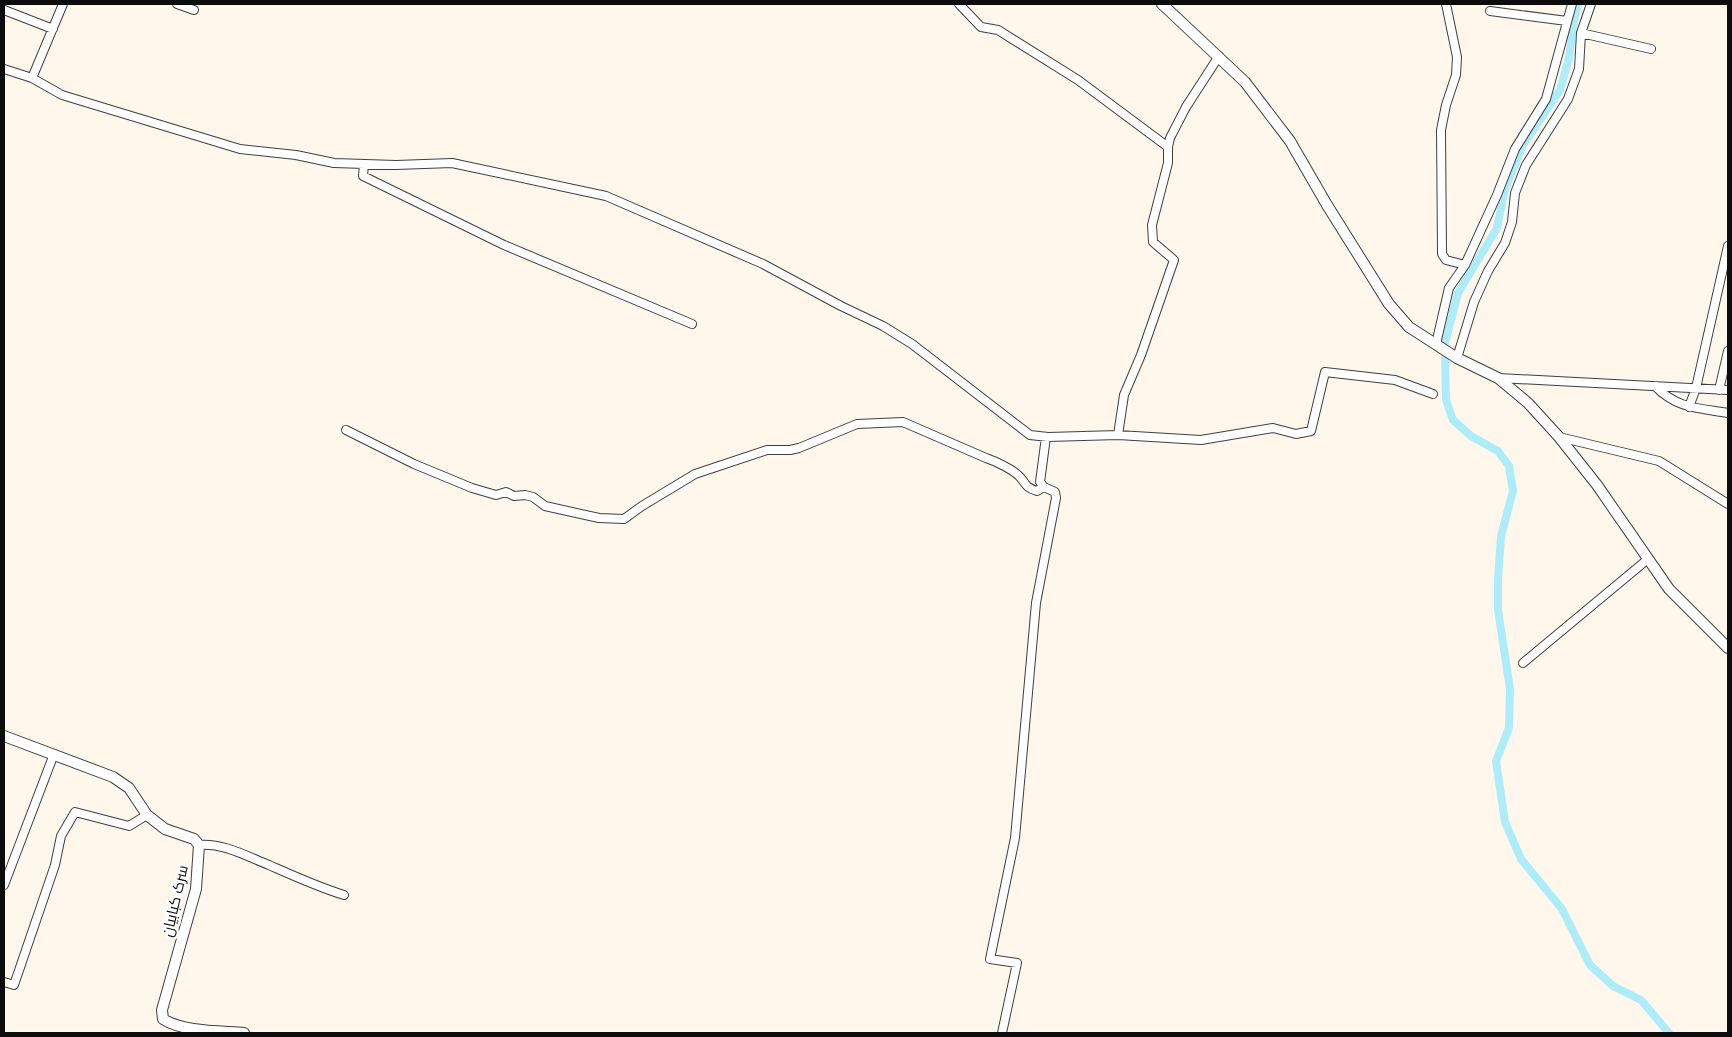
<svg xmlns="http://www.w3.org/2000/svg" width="1732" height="1037" font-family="'PT Serif',Cairo,serif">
<rect width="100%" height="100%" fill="#fff7ec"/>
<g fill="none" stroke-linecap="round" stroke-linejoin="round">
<!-- canal -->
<path stroke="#adedfa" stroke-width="8" d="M 1445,343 L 1458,293 L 1497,228 L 1505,189 L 1523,145 L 1560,90 L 1569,58 L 1573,25 L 1578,4
M 1445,356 L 1446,400 L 1453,420 L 1471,436 L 1498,451 L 1509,466 L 1513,491 L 1501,536 L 1498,579 L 1498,610 L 1510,689 L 1509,728 L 1496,761 L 1505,822 L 1521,859 L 1562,909 L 1590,965 L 1613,986 L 1641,1000 L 1669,1033"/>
<defs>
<path id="minor" d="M 177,4 L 194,10
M 959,4 L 981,27 L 998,30 L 1078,80 L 1168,147
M 1446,4 L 1457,57 L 1456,75 L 1446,105 L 1441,130 L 1442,254 L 1446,260 L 1465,265
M 4,10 L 53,29
M 1490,11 L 1567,21
M 1581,33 L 1651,49
M 4,69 L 32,78 L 62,95 L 240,149 L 296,155 L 334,163 L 396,165 L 452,163 L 606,196 L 763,264 L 841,306 L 883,326 L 912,344 L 1030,435 L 1048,437 L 1118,435 L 1201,440 L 1273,428 L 1296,434 L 1311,431 L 1325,372 L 1395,380 L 1433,394
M 32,78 L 63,4
M 364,164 L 363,176 L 504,245 L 692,324
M 1436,344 L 1449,288 L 1465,265 L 1497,195 L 1515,149 L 1546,99 L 1572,4
M 1457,358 L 1474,302 L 1488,271 L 1505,243 L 1512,222 L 1515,193 L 1526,165 L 1568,99 L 1579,69 L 1581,33 L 1591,4
M 1498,378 L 1728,390
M 1655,386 C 1677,409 1699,408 1728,413
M 1719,390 L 1728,351
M 1689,407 L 1696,388 L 1728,246
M 346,430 L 414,464 L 472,488 L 496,495 L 506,492 L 514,496 L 525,495 L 533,497 L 545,506 L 599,518 L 624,519 L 642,506 L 695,474 L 767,450 L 790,450 L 799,448 L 857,424 L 903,422 L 986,458 C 995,461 1012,469 1019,476 C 1027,484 1024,487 1037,491 L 1044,487
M 1118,435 L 1124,395 L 1141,355 L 1174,260 L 1153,242 L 1152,225 L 1168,163 L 1168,147 L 1170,138 L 1186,107 L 1219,56
M 1559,437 L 1659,461 L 1728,504
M 1523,663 L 1648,559
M 199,845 C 224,843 246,856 269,865 C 294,876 318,887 344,895
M 4,885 L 54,754
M 4,982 L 14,985 L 55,865 L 61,836 L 75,812 L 129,826 L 147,815
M 1002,1033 L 1017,963 L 990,959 L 1015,838 L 1036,603 L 1056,498 L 1055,492 L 1044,487 L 1040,482 L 1046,437"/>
<path id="tertiary" d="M 1162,4 L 1245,82 L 1290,141 L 1327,205 L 1389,304 L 1409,327 L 1457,358 L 1498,378 L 1528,403 L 1559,437 L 1597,485 L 1669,589 L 1728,648
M 4,736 L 113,777 L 129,788 L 147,815 L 165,829 L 194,839 L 199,845 L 196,889 L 162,1010 L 163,1019 C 183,1032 220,1031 244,1033"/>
</defs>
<!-- minor casing -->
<use href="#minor" stroke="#3f3f3f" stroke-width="10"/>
<!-- tertiary casing -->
<use href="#tertiary" stroke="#3f3f3f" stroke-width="12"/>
<!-- minor -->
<use href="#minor" stroke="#fff" stroke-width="8"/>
<!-- tertiary -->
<use href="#tertiary" stroke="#fff" stroke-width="10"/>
</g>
<g text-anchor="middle" stroke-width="5" stroke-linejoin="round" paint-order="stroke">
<!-- street labels -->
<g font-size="15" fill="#0c0c0c" stroke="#fff">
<text transform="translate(175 901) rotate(-77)" y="5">سرک کبابیان</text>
</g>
</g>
<!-- border -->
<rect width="1732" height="1037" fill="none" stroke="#0c0c0c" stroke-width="10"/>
</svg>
